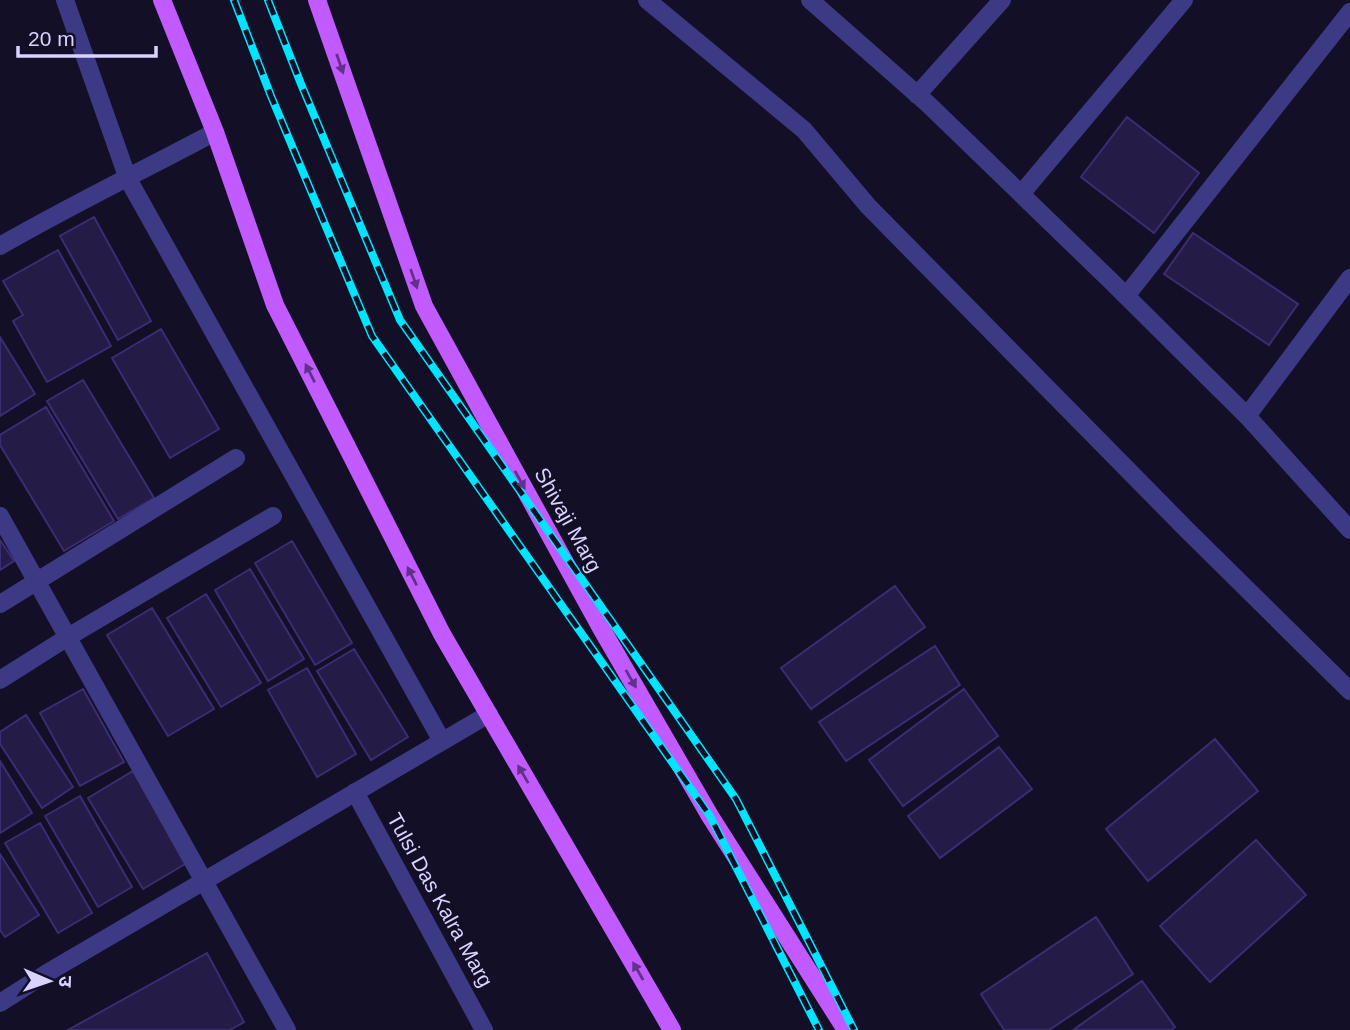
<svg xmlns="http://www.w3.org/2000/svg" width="1350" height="1030" font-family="Arial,'Noto Sans Devanagari',sans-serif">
<rect width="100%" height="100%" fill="#130f26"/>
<!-- building -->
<path fill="#241b47" stroke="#3b2d73" stroke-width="2" d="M 1127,117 L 1199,173 L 1154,233 L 1081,177 Z
M 94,217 L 151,321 L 118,340 L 60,236 Z
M 1193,233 L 1298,304 L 1269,345 L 1164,274 Z
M 58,250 L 111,346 L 47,382 L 13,321 L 23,315 L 3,281 Z
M 161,329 L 219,429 L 170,458 L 112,358 Z
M 0,337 L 35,394 L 0,416 Z
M 83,380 L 154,498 L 118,519 L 47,401 Z
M 46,407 L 114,521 L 64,551 L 0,445 L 0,435 Z
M 0,540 L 14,561 L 0,570 Z
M 292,541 L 352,643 L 315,665 L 255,563 Z
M 250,569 L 304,659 L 268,681 L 215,590 Z
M 895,586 L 925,627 L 811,709 L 781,668 Z
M 206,594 L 261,683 L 221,707 L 167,618 Z
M 152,608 L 214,709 L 168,736 L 107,635 Z
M 935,646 L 960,685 L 846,761 L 819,722 Z
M 354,649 L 408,737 L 371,760 L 317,671 Z
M 307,668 L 356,754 L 317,777 L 268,690 Z
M 83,689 L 124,762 L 80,786 L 40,713 Z
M 964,689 L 998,736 L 903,806 L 869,760 Z
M 26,715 L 73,787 L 42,808 L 0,744 L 0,732 Z
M 1215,739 L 1258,791 L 1148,881 L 1106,829 Z
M 999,747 L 1032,789 L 940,858 L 908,816 Z
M 0,761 L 32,813 L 0,833 Z
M 133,771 L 187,863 L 143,889 L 88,798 Z
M 80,796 L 132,887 L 98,907 L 45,816 Z
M 40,823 L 92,913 L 58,933 L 5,843 Z
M 1256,840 L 1306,895 L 1210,982 L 1160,926 Z
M 0,854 L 39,915 L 5,937 L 0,930 Z
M 1096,917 L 1133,974 L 1049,1030 L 1004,1030 L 981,994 Z
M 207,953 L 244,1022 L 230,1030 L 68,1030 Z
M 1142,981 L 1175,1027 L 1171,1030 L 1073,1030 Z"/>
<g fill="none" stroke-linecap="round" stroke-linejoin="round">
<!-- minor -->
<path stroke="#3d3a85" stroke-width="18" d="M 65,0 L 128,179 L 442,741
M 647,0 L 804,130 L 868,206 L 1187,530 L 1350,691
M 810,0 L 928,104 L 1114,284 L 1247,416 L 1350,530
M 917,95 L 1002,0
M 1021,194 L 1184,0
M 0,246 C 71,205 144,170 215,132
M 1126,296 L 1350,12
M 1247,416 L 1350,278
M 0,516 L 287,1030
M 0,604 L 236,458
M 0,680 L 68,637 L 273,516
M 355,792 L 484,1030
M 0,1003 L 47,973 L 489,714"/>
<!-- major -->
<path stroke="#c25bff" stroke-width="18" d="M 162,0 L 215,132 L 275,305 L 442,634 L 672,1030
M 317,0 L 424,306 L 601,628 L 710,816 L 846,1030"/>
<defs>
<path id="rail" d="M 234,0 L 271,96 L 372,336 L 710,816 L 819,1030
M 268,0 L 301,84 L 400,320 L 736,799 L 854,1030"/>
</defs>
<!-- rail casing -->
<use href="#rail" stroke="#00e5ff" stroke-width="8"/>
<!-- rail -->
<use href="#rail" stroke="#130f26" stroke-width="5" stroke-dasharray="16" stroke-linecap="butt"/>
</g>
<!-- one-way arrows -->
<defs><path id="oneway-solid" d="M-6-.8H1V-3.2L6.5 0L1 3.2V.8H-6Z" transform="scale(1.75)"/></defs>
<g fill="#623188">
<use href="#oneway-solid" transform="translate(340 64) rotate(71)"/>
<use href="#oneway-solid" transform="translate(414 279) rotate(71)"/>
<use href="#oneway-solid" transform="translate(310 373) rotate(-117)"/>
<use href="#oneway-solid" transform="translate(520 480) rotate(61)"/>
<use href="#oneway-solid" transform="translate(412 576) rotate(-117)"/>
<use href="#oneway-solid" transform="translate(631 679) rotate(60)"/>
<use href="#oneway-solid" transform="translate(523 774) rotate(-120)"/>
<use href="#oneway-solid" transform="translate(638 971) rotate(-120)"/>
</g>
<g text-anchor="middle" stroke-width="5" stroke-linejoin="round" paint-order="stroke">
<!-- street labels -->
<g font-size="21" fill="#d9d4ff" stroke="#130f26">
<text transform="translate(568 520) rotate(61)" y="7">Shivaji Marg</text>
<text transform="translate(440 900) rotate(61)" y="7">Tulsi Das Kalra Marg</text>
</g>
</g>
<!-- north arrow -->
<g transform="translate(49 981) rotate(92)" stroke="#130f26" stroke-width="5" paint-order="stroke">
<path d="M0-5L12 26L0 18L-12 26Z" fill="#d9d4ff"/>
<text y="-10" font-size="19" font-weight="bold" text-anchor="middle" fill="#d9d4ff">उ</text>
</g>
<!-- scale -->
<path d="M18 46v10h138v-10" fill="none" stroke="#d9d4ff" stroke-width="3.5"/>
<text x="28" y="46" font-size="21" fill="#d9d4ff" stroke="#130f26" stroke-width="5" paint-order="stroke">20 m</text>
</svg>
